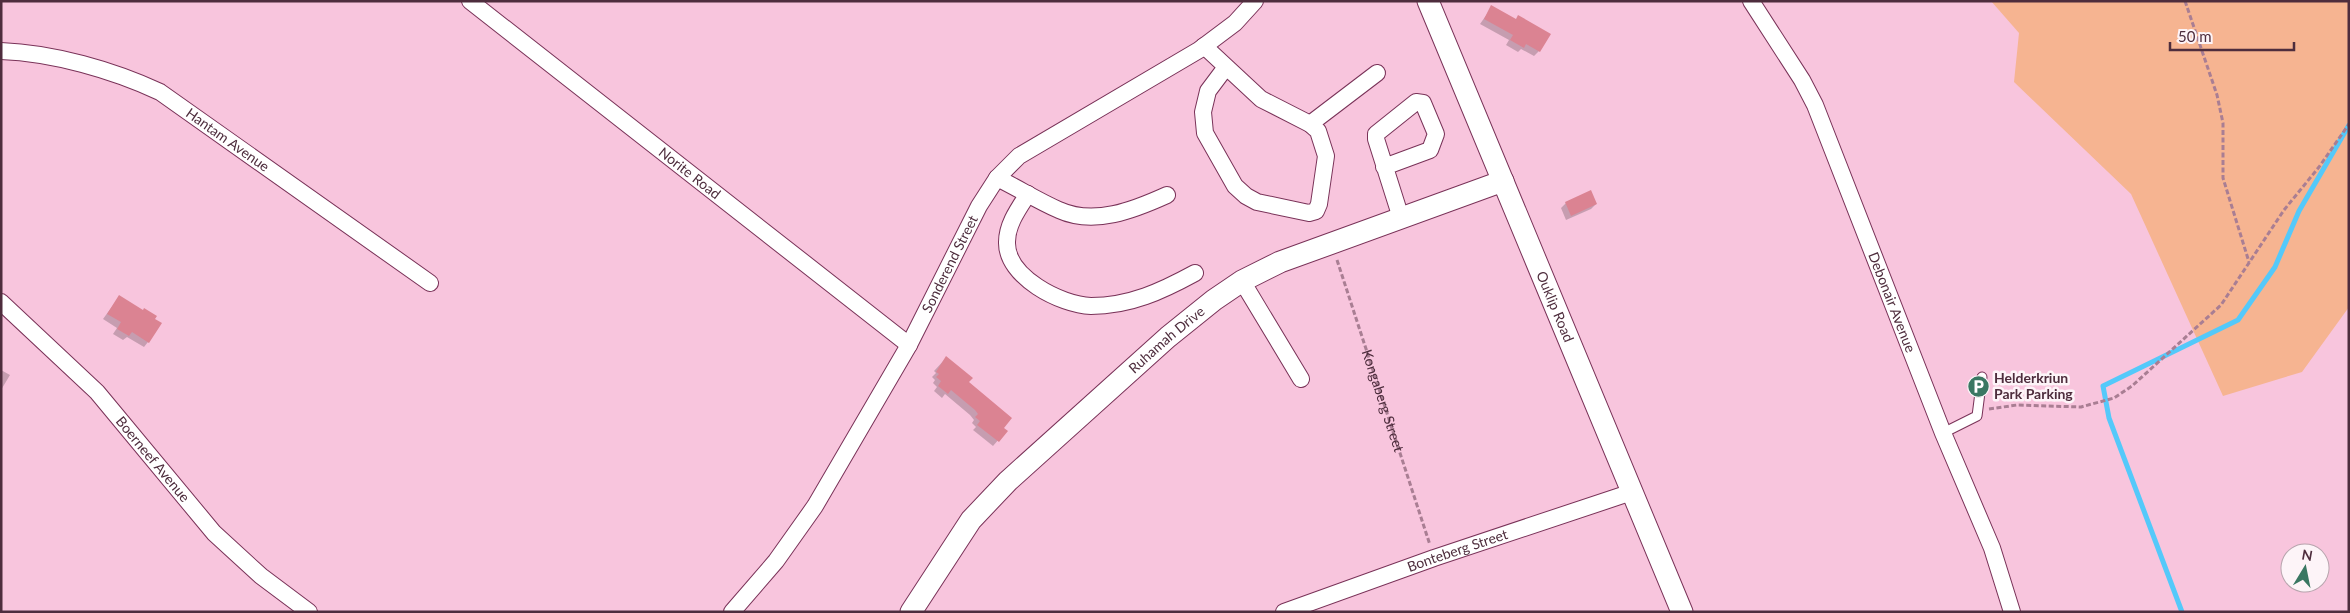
<svg xmlns="http://www.w3.org/2000/svg" width="2350" height="613" font-family="Lato,sans-serif">
<rect width="100%" height="100%" fill="#f8c5dd"/>
<!-- green -->
<path fill="#f6b491" d="M 1991,1 L 2349,1 L 2349,307 L 2302,372 L 2223,396 L 2131,194 L 2014,82 L 2019,33 Z"/>
<!-- shadow -->
<path fill="#0003" d="M 1492,7 L 1539,51 L 1534,56 L 1521,49 L 1518,52 L 1506,45 L 1509,40 L 1480,24 Z
M 1566,203 L 1596,204 L 1591,209 L 1566,220 L 1561,208 Z
M 119,297 L 153,319 L 148,342 L 144,347 L 127,337 L 123,340 L 113,334 L 117,328 L 103,319 Z
M 946,358 L 1006,431 L 993,446 L 973,430 L 976,427 L 972,423 L 974,420 L 970,415 L 945,394 L 942,398 L 934,391 L 937,387 L 933,383 L 935,380 L 932,377 L 936,373 L 934,371 Z
M 1,370 L 10,375 L 1,390 Z"/>
<g fill="none" stroke-linecap="round" stroke-linejoin="round">
<!-- stream -->
<path stroke="#54c9fa" stroke-width="5" d="M 2182,612 L 2109,418 L 2103,386 L 2238,320 L 2275,267 L 2299,211 L 2349,125"/>
</g>
<!-- building -->
<path fill="#db8392" d="M 1491,5 L 1516,19 L 1518,15 L 1551,34 L 1540,52 L 1526,44 L 1524,48 L 1510,40 L 1513,35 L 1484,19 Z
M 1591,190 L 1597,204 L 1571,216 L 1565,202 Z
M 119,295 L 143,310 L 144,308 L 157,316 L 155,319 L 162,323 L 149,343 L 132,332 L 129,336 L 117,329 L 121,322 L 107,314 Z
M 946,356 L 973,378 L 969,382 L 1012,418 L 1004,428 L 1008,431 L 999,442 L 977,425 L 980,421 L 975,417 L 978,414 L 975,410 L 951,390 L 948,394 L 938,386 L 941,381 L 936,377 L 939,374 L 936,372 Z"/>
<g fill="none" stroke-linecap="round" stroke-linejoin="round">
<defs>
<path id="service" d="M 1943,433 L 1977,416 L 1982,377"/>
<g id="minor">
<path id="s2" d="M 470,1 L 909,345"/>
<path id="s3" d="M 1751,1 L 1802,80 L 1815,105 L 1943,433 L 1992,548 L 2012,612"/>
<path d="M 1204,46 L 1261,99 L 1310,124 L 1318,131 L 1326,156 L 1319,204 L 1316,211 L 1309,213 L 1257,202 L 1246,196 L 1235,186 L 1205,133 L 1203,112 L 1208,91 L 1226,67"/>
<path id="s4" d="M 1,51 C 53,53 113,70 160,92 L 430,283"/>
<path d="M 1310,124 L 1377,73"/>
<path d="M 1384,167 L 1430,150 L 1436,134 L 1423,103 L 1416,102 L 1376,134 L 1376,139 L 1401,218"/>
<path d="M 997,178 C 1018,188 1038,201 1059,210 C 1094,226 1134,210 1167,195"/>
<path d="M 1028,194 C 1019,208 1007,224 1007,242 C 1006,277 1061,305 1091,306 C 1130,306 1162,291 1195,273"/>
<path d="M 1242,281 L 1301,379"/>
<path id="s5" d="M 1,302 L 97,392 L 214,533 L 261,576 L 309,612"/>
<path id="s6" d="M 732,612 L 776,561 L 815,506 L 909,345 L 979,206 L 997,178 L 1019,156 L 1199,50 L 1235,23 L 1255,1"/>
<path id="s7" d="M 1284,612 L 1434,558 L 1632,492"/>
</g>
<g id="tertiary">
<path id="s8" d="M 1428,1 L 1682,612"/>
<path id="s9" d="M 911,612 L 971,520 L 1008,481 L 1168,337 L 1214,300 L 1242,281 L 1280,262 L 1503,181"/>
</g>
</defs>
<!-- service casing -->
<use href="#service" stroke="#793258" stroke-width="11"/>
<!-- minor casing -->
<use href="#minor" stroke="#793258" stroke-width="18"/>
<!-- tertiary casing -->
<use href="#tertiary" stroke="#793258" stroke-width="23"/>
<!-- path -->
<g stroke="#a97e93" stroke-width="3" stroke-dasharray="5 2.5" stroke-linecap="butt">
<path d="M 2185,1 L 2217,95 L 2223,123 L 2223,178 L 2249,262"/>
<path id="s1" d="M 1337,260 L 1430,545"/>
<path d="M 1989,409 L 2017,405 L 2081,407 L 2114,398 L 2132,386 L 2221,305 L 2284,210 L 2319,167 L 2349,124"/>
</g>
<!-- service -->
<use href="#service" stroke="#fff" stroke-width="9"/>
<!-- minor -->
<use href="#minor" stroke="#fff" stroke-width="16"/>
<!-- tertiary -->
<use href="#tertiary" stroke="#fff" stroke-width="21"/>
</g>
<!-- icons -->
<defs>
<symbol id="parking-disc" viewBox="-11 -11 22 22"><circle r="9.5" fill="#3a7762" stroke="#fdf4f8"/><path d="M-3.5-5.5H1a3.5 3.5 0 0 1 0 7H-1V5.5H-3.5ZM-1-3.4V-.6H.8a1.4 1.4 0 0 0 0-2.8Z" fill="#fff"/></symbol>
</defs>
<g fill-rule="evenodd">
<use href="#parking-disc" x="1966" y="374" width="25" height="25"/>
</g>
<g text-anchor="middle" stroke-width="5" stroke-linejoin="round" paint-order="stroke">
<!-- street labels -->
<g font-size="14" fill="#4e2d3d" stroke="#fdf4f8">
<text dy="5" stroke="none"><textPath href="#s4" startOffset="248">Hantam Avenue</textPath></text>
<text dy="5" stroke="none"><textPath href="#s2" startOffset="279">Norite Road</textPath></text>
<text dy="5" stroke="none"><textPath href="#s6" startOffset="412">Sonderend Street</textPath></text>
<text dy="5" stroke="none"><textPath href="#s3" startOffset="334">Debonair Avenue</textPath></text>
<text dy="5" stroke="none"><textPath href="#s8" startOffset="331">Ouklip Road</textPath></text>
<text dy="5" stroke="none"><textPath href="#s9" startOffset="376">Ruhamah Drive</textPath></text>
<text dy="5" stroke="none"><textPath href="#s1" startOffset="148">Kongaberg Street</textPath></text>
<text dy="5" stroke="none"><textPath href="#s5" startOffset="219">Boerneef Avenue</textPath></text>
<text dy="5" stroke="none"><textPath href="#s7" startOffset="184">Bonteberg Street</textPath></text>
</g>
<!-- poi labels -->
<g font-size="14" font-weight="bold" fill="#4e2d3d" stroke="#fdf4f8" text-anchor="start">
<text x="1994" y="383">Helderkriun<tspan x="1994" dy="16">Park Parking</tspan></text>
</g>
</g>
<!-- border -->
<rect width="2350" height="613" fill="none" stroke="#4e2d3d" stroke-width="5"/>
<!-- north arrow -->
<g transform="translate(2305 568) rotate(10)"><circle r="24" fill="#fdf4f8" stroke="#b7a4ad"/>
<path d="M0-4L9 19L0 12L-9 19Z" fill="#3a7762"/>
<text y="-8" font-size="14" font-weight="bold" text-anchor="middle" fill="#4e2d3d">N</text>
</g>
<!-- scale -->
<path d="M2170 42v8h124v-8" fill="none" stroke="#4e2d3d" stroke-width="2.5"/>
<text x="2178" y="42" font-size="15" fill="#4e2d3d" stroke="#fdf4f8" stroke-width="4" paint-order="stroke">50 m</text>
</svg>
